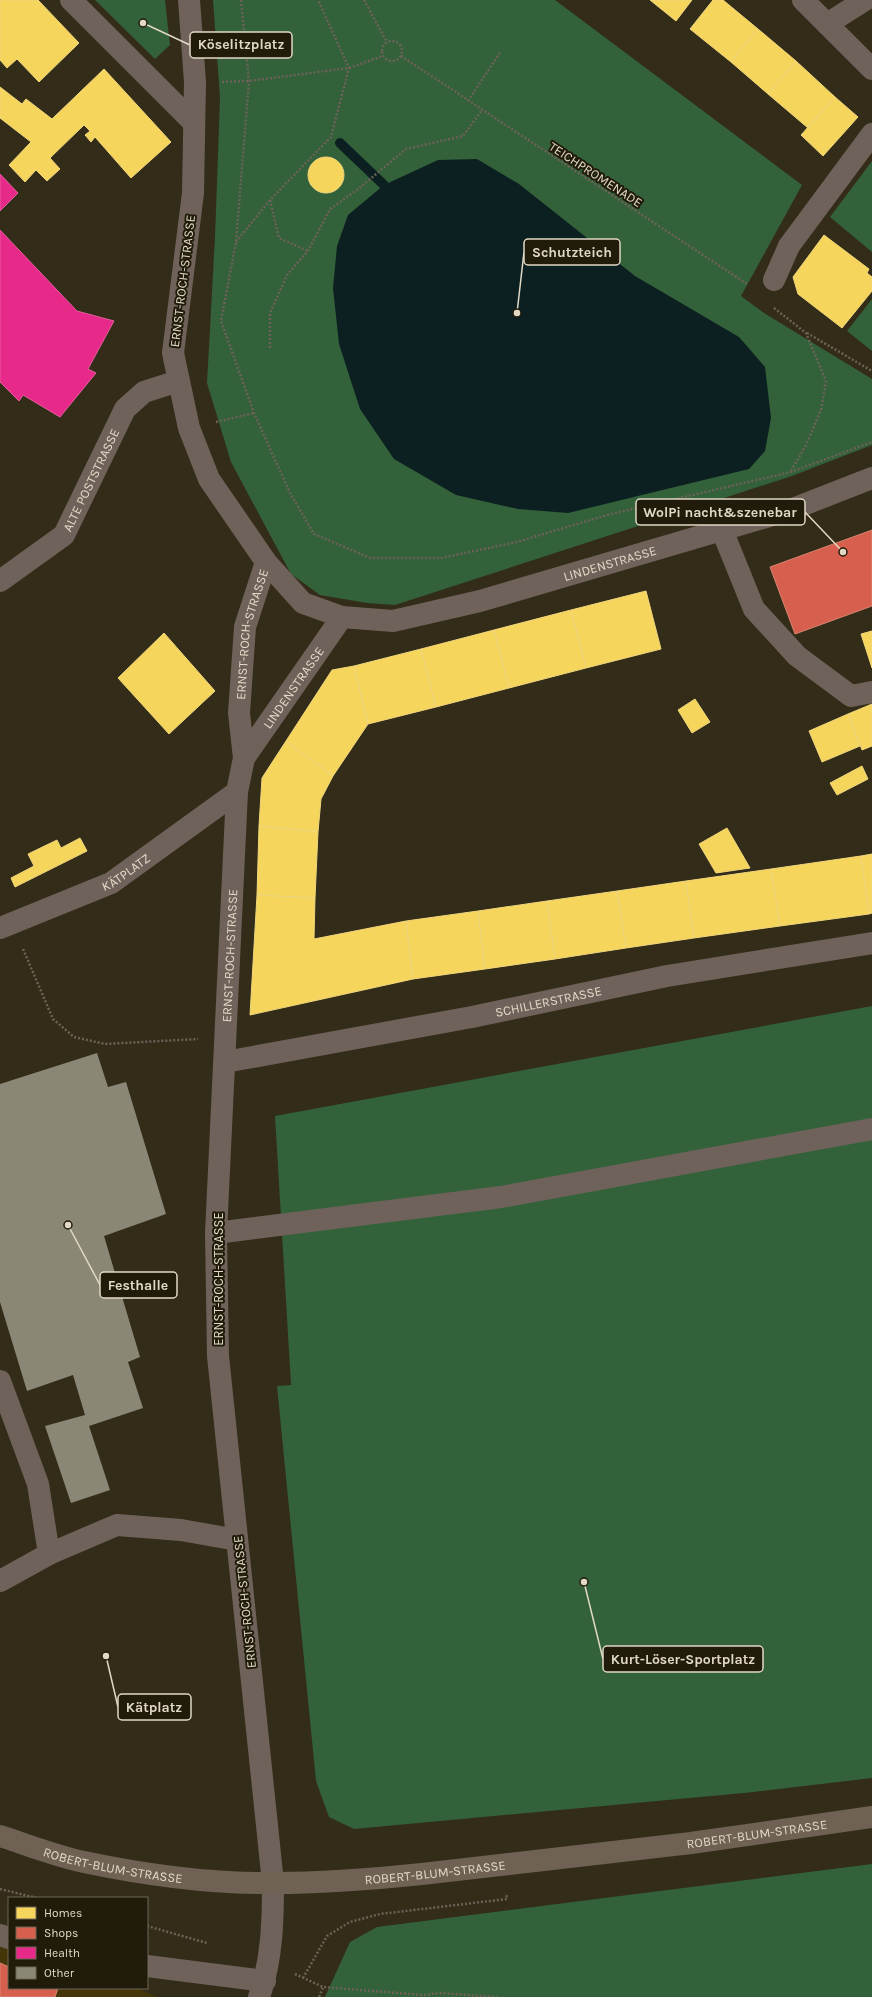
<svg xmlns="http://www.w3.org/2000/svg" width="872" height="1997" font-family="Karla,sans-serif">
<rect width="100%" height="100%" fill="#332c18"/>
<!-- built -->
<path fill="#443608" d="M 0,1925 L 9,1929 L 9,1988 L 137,1988 L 156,1997 L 0,1997 Z"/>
<!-- green -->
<path fill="#33613a" d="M 95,0 L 165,0 L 170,45 L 155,59 Z
M 213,0 L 555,0 L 802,185 L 741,296 L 764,313 L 872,379 L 872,445 L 792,476 L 395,605 L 367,603 L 320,595 L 291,574 L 231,462 L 207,383 L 215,237 L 220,98 Z
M 872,161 L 872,252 L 830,217 Z
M 872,299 L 872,351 L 847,331 Z
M 872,1006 L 872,1778 L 744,1793 L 354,1829 L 329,1817 L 316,1781 L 277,1386 L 291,1385 L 275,1116 Z
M 872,1864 L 872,1997 L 325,1997 L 350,1942 L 377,1927 Z"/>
<!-- water -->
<path fill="#0c2021" d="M 477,159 L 519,184 L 635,276 L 739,337 L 765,367 L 771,418 L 765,451 L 749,469 L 568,513 L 518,509 L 456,495 L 394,459 L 360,409 L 339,344 L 333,288 L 337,246 L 348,215 L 384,185 L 438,160 Z"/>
<!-- homes -->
<path fill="#f6d55c" stroke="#f0d67c" d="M 0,0 L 38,0 L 79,43 L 39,82 L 17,59 L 7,68 L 0,60 Z
M 650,0 L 692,0 L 676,21 Z
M 713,0 L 723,0 L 758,29 L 731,62 L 690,29 Z
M 758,29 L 796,61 L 768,94 L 731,62 Z
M 796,61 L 835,97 L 808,128 L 768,94 Z
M 104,69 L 171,142 L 131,178 L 95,137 L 91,142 L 85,135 L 90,131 L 84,125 L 50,158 L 60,169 L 47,181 L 36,170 L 25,182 L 9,165 L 31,142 L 0,118 L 0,87 L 22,104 L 26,99 L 52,119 Z
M 835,97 L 858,117 L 823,156 L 801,135 Z
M308 175a18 18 0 1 1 36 0a18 18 0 1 1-36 0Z
M 824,235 L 869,269 L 867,273 L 872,277 L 872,291 L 842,328 L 798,294 L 793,277 Z
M 646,591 L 661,649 L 586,668 L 571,610 Z
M 571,610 L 586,668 L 509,688 L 494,630 Z
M 494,630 L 509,688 L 436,707 L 421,649 Z
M 872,631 L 872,668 L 861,634 Z
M 164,633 L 215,691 L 169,734 L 118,678 Z
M 421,649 L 436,707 L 368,724 L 354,666 Z
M 354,666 L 368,724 L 333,776 L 286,741 L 332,670 Z
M 695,699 L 710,722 L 692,733 L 678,710 Z
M 872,704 L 872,746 L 862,750 L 848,714 Z
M 848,714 L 860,746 L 822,762 L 809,731 Z
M 286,741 L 333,776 L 321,799 L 318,832 L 259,826 L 262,778 Z
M 862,766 L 868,779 L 837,795 L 830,783 Z
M 259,826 L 318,832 L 315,898 L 257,895 Z
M 727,828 L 750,868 L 716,873 L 699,844 Z
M 80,838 L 87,851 L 15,887 L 11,878 L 34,866 L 28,854 L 57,840 L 61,848 Z
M 872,854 L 872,913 L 869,914 L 861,856 Z
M 861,856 L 869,914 L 780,926 L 771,869 Z
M 771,869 L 780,926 L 694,938 L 686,881 Z
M 686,881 L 694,938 L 626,948 L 617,891 Z
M 617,891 L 626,948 L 555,959 L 547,901 Z
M 257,895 L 315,898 L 314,939 L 406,921 L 413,979 L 250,1015 Z
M 547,901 L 555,959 L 485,969 L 478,911 Z
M 478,911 L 485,969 L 413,979 L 406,921 Z"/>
<!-- shops -->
<path fill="#d6604d" stroke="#d98471" d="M 872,530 L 872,606 L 795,634 L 770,567 Z
M 0,1963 L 9,1967 L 9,1988 L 58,1988 L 55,1997 L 0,1997 Z"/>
<!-- health -->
<path fill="#e7298a" stroke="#e55e9c" d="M 0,174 L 18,193 L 0,211 Z
M 0,230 L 77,311 L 114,321 L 88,369 L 96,373 L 60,417 L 23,395 L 19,401 L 0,382 Z"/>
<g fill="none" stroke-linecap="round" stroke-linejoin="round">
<!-- stream -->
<path stroke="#0c2021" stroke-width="10" d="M 340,143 L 384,185"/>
</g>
<!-- building -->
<path fill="#8a8776" d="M 97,1053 L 108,1087 L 126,1082 L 166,1214 L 104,1236 L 140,1357 L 128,1362 L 143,1408 L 89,1426 L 110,1490 L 71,1503 L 45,1426 L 85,1415 L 73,1375 L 27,1391 L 0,1302 L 0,1084 Z"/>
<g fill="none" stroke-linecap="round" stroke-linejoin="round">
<!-- path -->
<path stroke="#6d6259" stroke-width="2.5" stroke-dasharray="2 2" stroke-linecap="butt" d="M 241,0 L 249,81 L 236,242 L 221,321 L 254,413 L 290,493 L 314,534 L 370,558 L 441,558 L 517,542 L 607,515 L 791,472 L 872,442
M 364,0 L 387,42
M382 51a10 10 0 1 1 20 0a10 10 0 1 1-20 0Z
M 401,56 L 747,284
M 222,82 L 249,81 L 349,68 L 383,56
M 468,101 L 501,51
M 270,200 L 279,238 L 308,251
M 236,242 L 270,200 L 331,137 L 349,68 L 318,0
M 774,308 L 806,333 L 826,381 L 821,410 L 806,445 L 791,471
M 807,333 L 872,371
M 270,348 L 270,313 L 287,275 L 308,251 L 330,209 L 357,190 L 406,149 L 463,136 L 482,110
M 216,422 L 254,413
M 23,949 L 53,1019 L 74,1037 L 105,1044 L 198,1039
M 0,1889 L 37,1898
M 147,1926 L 207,1943
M 295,1974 L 323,1987 L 423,1995 L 439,1993 L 497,1997
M 303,1978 L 327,1936 L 350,1922 L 380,1914 L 507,1899 L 506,1893
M 319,1997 L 323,1987"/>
<!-- minor -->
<g stroke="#6f625a" stroke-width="22">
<path d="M 71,0 L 194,123"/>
<path id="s1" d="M 189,0 L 195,82 L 193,193 L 173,353 L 189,428 L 209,479 L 266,562 L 303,603 L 342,617 L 393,621 L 480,601 L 790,510 L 872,478"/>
<path d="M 803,0 L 872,69"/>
<path d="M 827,24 L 865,0"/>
<path d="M 774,280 L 789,246 L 872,134"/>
<path d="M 722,530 L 754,609 L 797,656 L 851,696 L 872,692"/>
<path id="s2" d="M 0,581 L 64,535 L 125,409 L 144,392 L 178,381"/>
<path id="s3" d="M 244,758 L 342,617"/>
<path id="s4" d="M 0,928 L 111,883 L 237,792"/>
<path id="s5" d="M 225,1062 L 472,1017 L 667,976 L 872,943"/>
<path d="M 216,1233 L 501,1197 L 872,1129"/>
<path d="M 0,1381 L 38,1484 L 49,1554"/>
<path d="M 0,1581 L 49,1554 L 117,1525 L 181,1530 L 237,1540"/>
<path d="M 0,1935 L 9,1938"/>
<path d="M 147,1966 L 265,1981"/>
<path id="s6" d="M 259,1997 C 272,1960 273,1922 273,1883 L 218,1356 L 216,1233 L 237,792 L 244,758 L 239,713 L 245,627 L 266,562"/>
</g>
<!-- major -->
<path stroke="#6f6154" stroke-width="22" id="s7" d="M 0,1836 C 28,1845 56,1856 84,1862 C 146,1875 211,1884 274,1883 C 323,1883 373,1879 422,1874 L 691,1843 L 872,1817"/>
</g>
<g text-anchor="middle" stroke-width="4" stroke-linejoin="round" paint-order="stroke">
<!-- street labels -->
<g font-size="13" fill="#e1d9c5" stroke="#211b0b">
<text transform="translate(596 174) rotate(33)" y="5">TEICHPROMENADE</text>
<text transform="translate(182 281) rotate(-83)" y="5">ERNST-ROCH-STRASSE</text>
<text dy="5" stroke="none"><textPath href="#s2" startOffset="140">ALTE POSTSTRASSE</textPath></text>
<text dy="5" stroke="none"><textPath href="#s1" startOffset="959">LINDENSTRASSE</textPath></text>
<text dy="5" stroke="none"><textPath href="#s6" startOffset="1370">ERNST-ROCH-STRASSE</textPath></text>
<text dy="5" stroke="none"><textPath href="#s3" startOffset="86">LINDENSTRASSE</textPath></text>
<text dy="5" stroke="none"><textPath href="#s4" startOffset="138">KÄTPLATZ</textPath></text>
<text dy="5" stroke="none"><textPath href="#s6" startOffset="1046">ERNST-ROCH-STRASSE</textPath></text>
<text dy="5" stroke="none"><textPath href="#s5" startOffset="329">SCHILLERSTRASSE</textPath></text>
<text transform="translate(218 1279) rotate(-90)" y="5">ERNST-ROCH-STRASSE</text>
<text transform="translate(244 1602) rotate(-96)" y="5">ERNST-ROCH-STRASSE</text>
<text dy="5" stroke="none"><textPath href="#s7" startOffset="765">ROBERT-BLUM-STRASSE</textPath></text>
<text dy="5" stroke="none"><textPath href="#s7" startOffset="117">ROBERT-BLUM-STRASSE</textPath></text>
<text dy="5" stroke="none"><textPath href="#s7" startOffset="441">ROBERT-BLUM-STRASSE</textPath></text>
</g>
</g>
<!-- callouts -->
<path fill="none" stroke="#e1d9c5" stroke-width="1.5" d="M143 23L190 45M517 313L524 252M843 552L805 512M68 1225L100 1285M584 1582L603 1659M106 1656L118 1707"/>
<g fill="#e1d9c5" stroke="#211b0b" stroke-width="1.5">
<circle cx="143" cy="23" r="4"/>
<circle cx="517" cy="313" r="4"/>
<circle cx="843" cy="552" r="4"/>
<circle cx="68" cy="1225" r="4"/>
<circle cx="584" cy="1582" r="4"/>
<circle cx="106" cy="1656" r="4"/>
</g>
<g fill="#211b0b" stroke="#e1d9c5" stroke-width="1.5">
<rect x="190" y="32" width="102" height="26" rx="4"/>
<rect x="524" y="239" width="96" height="26" rx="4"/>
<rect x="636" y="499" width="169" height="26" rx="4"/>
<rect x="100" y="1272" width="77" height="26" rx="4"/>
<rect x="603" y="1646" width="160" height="26" rx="4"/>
<rect x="118" y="1694" width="73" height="26" rx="4"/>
</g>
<g font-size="14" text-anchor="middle" font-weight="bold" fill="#e1d9c5">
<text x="241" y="49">Köselitzplatz</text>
<text x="572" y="257">Schutzteich</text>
<text x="720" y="517">WolPi nacht&amp;szenebar</text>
<text x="138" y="1290">Festhalle</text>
<text x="683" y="1664">Kurt-Löser-Sportplatz</text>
<text x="154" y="1712">Kätplatz</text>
</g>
<!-- legend -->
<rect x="8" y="1897" width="140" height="92" fill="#211b0b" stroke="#6e6755"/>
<rect x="16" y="1907" width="20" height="12" fill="#f6d55c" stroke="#6e6755"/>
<text x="44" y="1917" font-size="12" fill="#e1d9c5">Homes</text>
<rect x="16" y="1927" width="20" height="12" fill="#d6604d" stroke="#6e6755"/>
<text x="44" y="1937" font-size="12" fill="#e1d9c5">Shops</text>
<rect x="16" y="1947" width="20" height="12" fill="#e7298a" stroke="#6e6755"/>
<text x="44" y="1957" font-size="12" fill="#e1d9c5">Health</text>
<rect x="16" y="1967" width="20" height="12" fill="#8a8776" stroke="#6e6755"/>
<text x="44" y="1977" font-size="12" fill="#e1d9c5">Other</text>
</svg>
